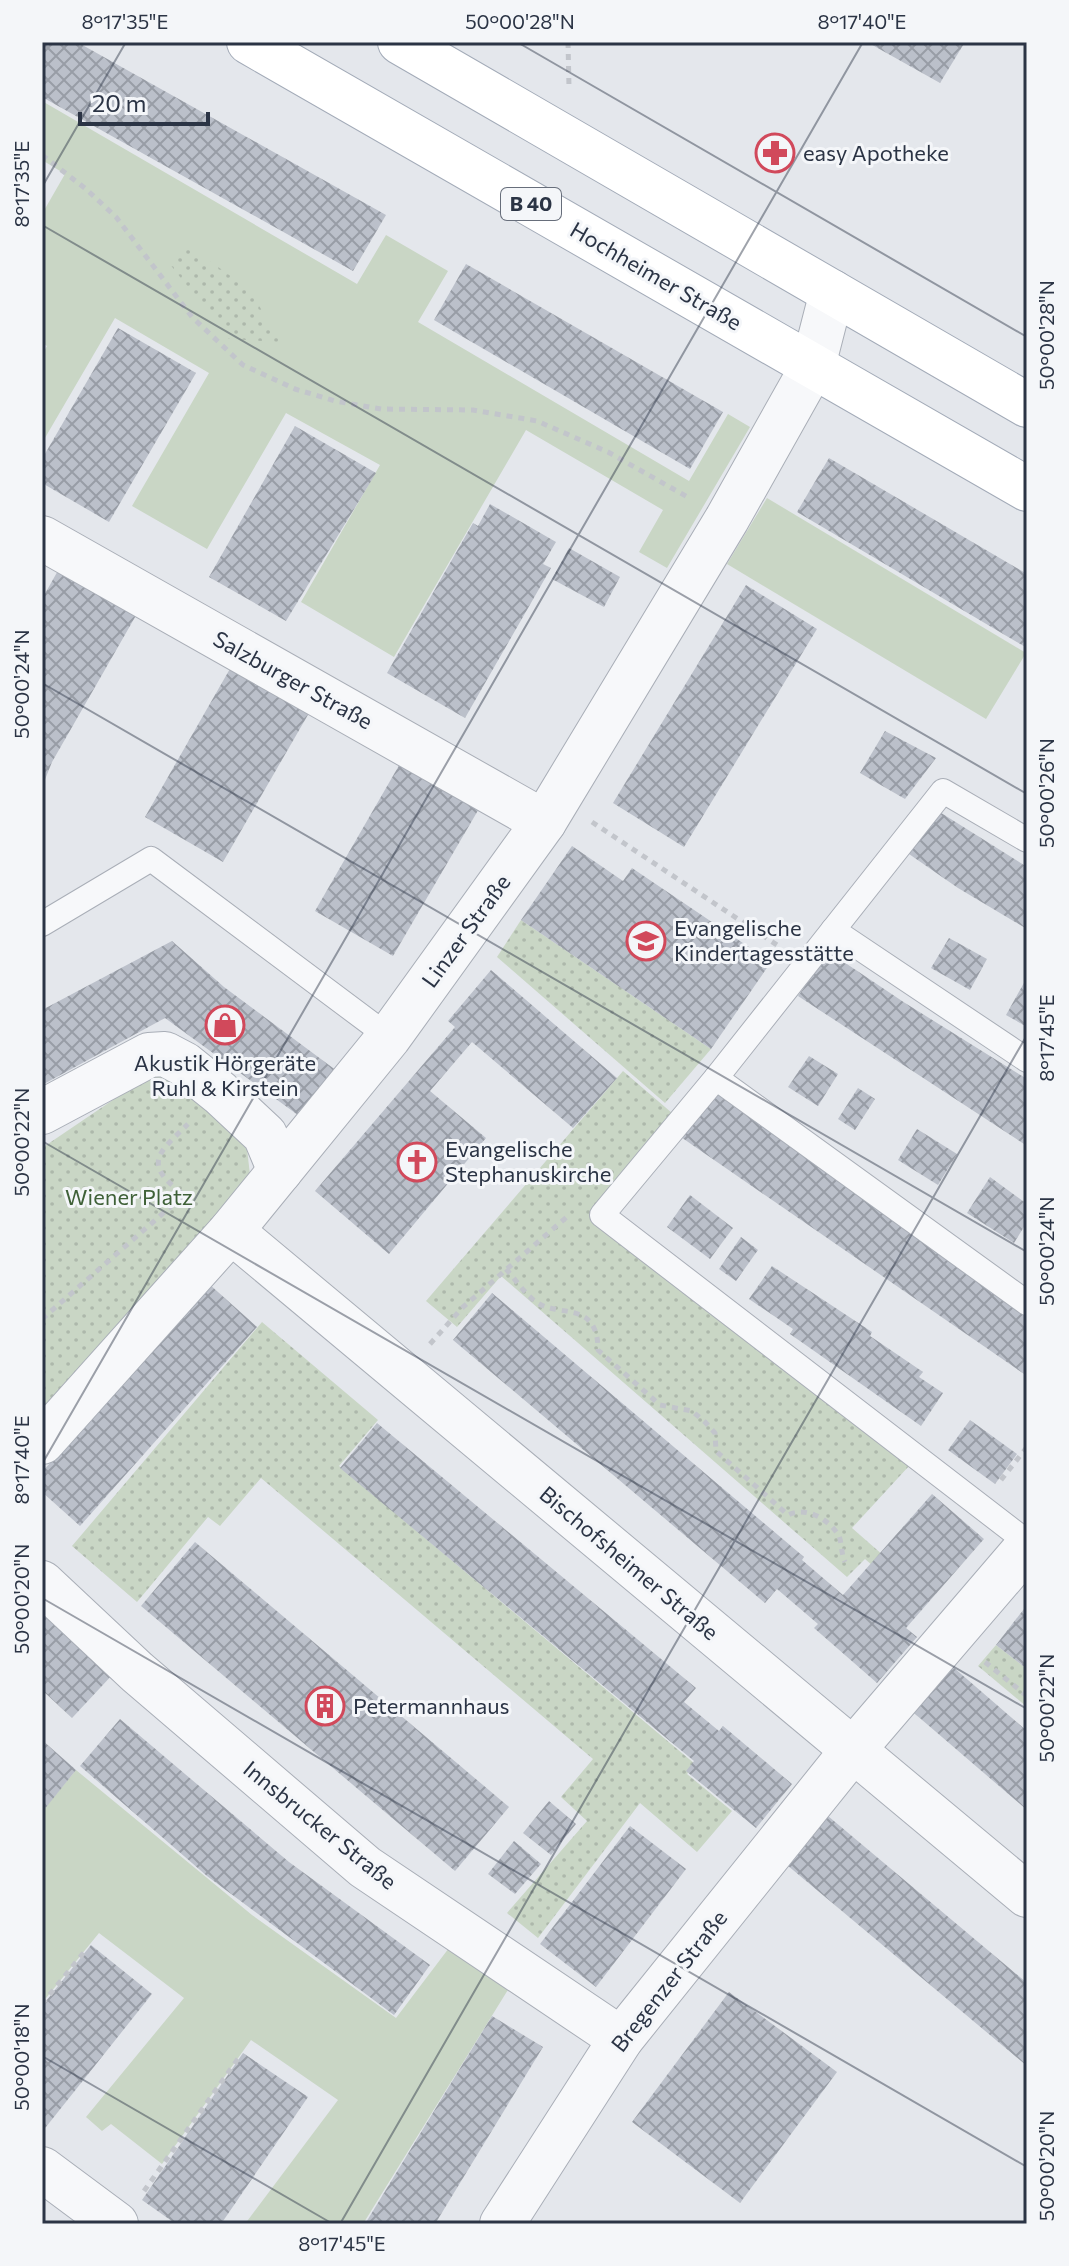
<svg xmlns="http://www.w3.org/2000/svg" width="1069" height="2266" font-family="Commissioner,sans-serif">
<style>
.green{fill:#c9d6c5}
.park{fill:url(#park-dots)}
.building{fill:url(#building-cross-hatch)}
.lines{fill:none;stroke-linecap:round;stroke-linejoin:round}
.service-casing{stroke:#a9aeb7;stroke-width:26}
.minor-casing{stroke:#a9aeb7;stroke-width:46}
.primary-casing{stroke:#a3abb8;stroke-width:46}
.path{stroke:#c2c5cb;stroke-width:5;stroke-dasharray:6 6;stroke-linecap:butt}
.service{stroke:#f7f8fa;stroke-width:24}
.minor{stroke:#f7f8fa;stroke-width:44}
.primary{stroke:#fff;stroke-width:44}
.ticks{fill:none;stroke:#2b3445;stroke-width:2;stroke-opacity:0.45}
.labels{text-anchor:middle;stroke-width:6;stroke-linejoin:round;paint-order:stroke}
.shield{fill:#f4f6f9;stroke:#676e7b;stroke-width:2}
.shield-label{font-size:20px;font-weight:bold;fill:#2b3445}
.poi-label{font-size:22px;fill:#2b3445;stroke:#f4f6f9;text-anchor:start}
.street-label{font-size:22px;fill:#2b3445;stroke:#f4f6f9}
.park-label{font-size:22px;fill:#3f6138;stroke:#f4f6f9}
.neatline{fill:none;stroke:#2b3445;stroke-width:3}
.ticks-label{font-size:20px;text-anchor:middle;fill:#2b3445}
</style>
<defs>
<pattern id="park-dots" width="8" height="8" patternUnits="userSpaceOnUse" patternTransform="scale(2)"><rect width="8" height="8" fill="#c9d6c5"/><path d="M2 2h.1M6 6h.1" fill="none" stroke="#adb8ab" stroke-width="1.8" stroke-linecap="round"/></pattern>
<pattern id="building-cross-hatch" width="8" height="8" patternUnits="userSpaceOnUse" patternTransform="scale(2)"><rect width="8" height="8" fill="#bbc0ca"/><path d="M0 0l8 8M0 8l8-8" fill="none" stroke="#989da6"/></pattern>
</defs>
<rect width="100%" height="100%" fill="#e4e7ec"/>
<!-- green -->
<g class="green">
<polygon points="42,101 357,284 386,235 448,271 418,322 689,481 728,414 750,427 667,568 639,552 663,510 526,430 394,657 301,602 380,465 286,413 207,549 132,506 209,373 115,318 42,443 42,355 47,346 42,343 42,214 65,174 42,160"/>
<polygon points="767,498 1026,653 986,719 727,564"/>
<polygon points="76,1770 252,1915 396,2018 452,1944 511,1985 363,2224 245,2224 338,2100 251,2040 162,2164 111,2124 102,2131 86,2117 184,1998 99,1933 42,2003 42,1808 44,1809"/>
</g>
<!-- park -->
<g class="park">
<polygon points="189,246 250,290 280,342 229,339 169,263"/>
<polygon points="521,920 711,1049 665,1103 497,957"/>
<polygon points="163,1066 246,1140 250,1175 42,1429 42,1148"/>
<polygon points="623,1071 679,1119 594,1217 765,1356 909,1466 852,1528 924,1591 914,1602 865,1559 847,1577 501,1276 457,1327 426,1301"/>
<polygon points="262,1322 378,1420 339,1466 695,1764 687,1774 732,1811 697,1852 640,1803 538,1938 507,1913 587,1821 561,1797 593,1759 261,1478 220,1526 208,1517 137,1602 72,1546"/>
<polygon points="996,1645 1027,1669 1027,1707 978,1666"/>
</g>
<!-- building -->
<g class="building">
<polygon points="42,42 77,42 386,215 353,271 42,97"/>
<polygon points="867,42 965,42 940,83"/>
<polygon points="466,264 723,412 690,469 434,320"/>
<polygon points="118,328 196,373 109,522 42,483 42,459"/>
<polygon points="295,426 376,473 286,621 209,577"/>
<polygon points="829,458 1027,574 1027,648 797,512"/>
<polygon points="490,504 556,542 543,564 551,568 465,718 387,673 473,523 478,526"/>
<polygon points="569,548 620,577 604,607 552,579"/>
<polygon points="60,567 138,612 52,762 42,787 42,599"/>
<polygon points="746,585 817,629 684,847 613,803"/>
<polygon points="231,667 309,713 223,862 145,817"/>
<polygon points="885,731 936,758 905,799 860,773"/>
<polygon points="401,762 480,807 393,956 315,911"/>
<polygon points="938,811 1027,867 1027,929 958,888 909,854"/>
<polygon points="572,846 623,881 632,868 771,962 711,1049 521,920"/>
<polygon points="949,938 987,959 970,990 931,968"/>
<polygon points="172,941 224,987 337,1071 302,1118 165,1018 42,1085 42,1010"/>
<polygon points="829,952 905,1003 1027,1079 1027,1146 798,996"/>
<polygon points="491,970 617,1078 573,1128 472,1042 430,1091 486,1138 389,1254 315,1191 455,1027 448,1021"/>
<polygon points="1025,981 1027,982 1027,1027 1006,1015"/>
<polygon points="809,1056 838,1074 818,1106 788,1087"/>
<polygon points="858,1088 875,1099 855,1130 838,1119"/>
<polygon points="711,1089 1027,1311 1027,1376 678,1135"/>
<polygon points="917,1129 957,1154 938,1185 898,1160"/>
<polygon points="990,1177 1027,1204 1027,1222 1014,1243 967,1213"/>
<polygon points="690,1195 733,1228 710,1259 667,1227"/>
<polygon points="741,1237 758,1250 736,1281 719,1269"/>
<polygon points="772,1266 872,1332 870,1336 923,1372 919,1377 943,1393 921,1426 790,1334 793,1329 749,1299"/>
<polygon points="209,1284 257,1327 80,1526 42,1492 42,1472"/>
<polygon points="492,1293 804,1557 802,1560 843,1595 932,1494 984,1539 906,1628 917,1637 877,1683 814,1628 818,1624 777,1589 765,1603 453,1340"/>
<polygon points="970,1420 1017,1454 995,1484 948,1450"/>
<polygon points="377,1423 696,1688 684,1702 719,1731 723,1726 792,1784 756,1828 686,1771 694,1761 340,1468"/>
<polygon points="195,1542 509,1807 455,1871 141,1606"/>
<polygon points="1027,1605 1027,1669 996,1645"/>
<polygon points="42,1606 114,1673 72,1718 42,1690"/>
<polygon points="953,1667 1027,1731 1027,1810 914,1713"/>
<polygon points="120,1719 289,1862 430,1965 394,2015 207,1876 80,1766"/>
<polygon points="42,1740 76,1770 44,1810 42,1808"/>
<polygon points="549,1801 576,1824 551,1855 523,1833"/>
<polygon points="828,1816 1027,1983 1027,2066 787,1865"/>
<polygon points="630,1826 686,1869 596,1987 540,1944"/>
<polygon points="514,1841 541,1864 515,1894 488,1874"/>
<polygon points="91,1945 152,1994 42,2132 42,2006"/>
<polygon points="729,1992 837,2072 740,2203 632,2122"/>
<polygon points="492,2016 543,2047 435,2224 365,2224"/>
<polygon points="243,2053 308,2097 221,2224 176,2224 142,2200"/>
</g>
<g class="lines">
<defs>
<g id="service">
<polyline points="1027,840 943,791 716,1078 602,1215 1027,1542"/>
<polyline points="42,924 151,859 389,1037"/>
<polyline points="833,930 1027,1060"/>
<polyline points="716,1078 1027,1303"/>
</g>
<g id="minor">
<polyline points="42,538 544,822"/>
<polyline points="42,1112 149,1055 165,1054 184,1064 220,1093 265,1135 280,1171"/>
<polyline points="231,1231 1027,1895"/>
<polyline points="42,1442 231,1231 389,1037 544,822 727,519 813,366 832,292"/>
<polyline points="42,1583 137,1672 365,1867 621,2039"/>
<polyline points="42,2169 116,2224"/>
<polyline points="502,2224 621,2039 853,1750 1027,1547"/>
</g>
<g id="primary">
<polyline points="249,42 1027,489"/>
<polyline points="400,42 1027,405"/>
</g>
</defs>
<!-- service casing -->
<use href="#service" class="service-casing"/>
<!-- minor casing -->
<use href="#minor" class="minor-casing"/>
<!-- primary casing -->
<use href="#primary" class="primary-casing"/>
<!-- path -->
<g class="path">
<polyline points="568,42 569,87"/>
<polyline points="42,155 86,189 116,217 192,317 243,365 295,389 335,401 381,409 473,410 537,421 608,452 691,499"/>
<polyline points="592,822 780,947"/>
<path d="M 506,1269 C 515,1279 525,1294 536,1302 C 559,1318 598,1300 598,1350 L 660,1405 L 692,1411 L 705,1422 L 715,1433 L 716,1451 L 788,1515 C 806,1506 829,1519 839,1536 C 842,1543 841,1554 845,1562"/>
<path d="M 42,1319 L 184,1195 C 143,1164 156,1155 188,1124"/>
<polyline points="430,1344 462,1308 569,1215"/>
<polyline points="1001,1480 1027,1447"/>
<polyline points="985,1662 1027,1696"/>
<polyline points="42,2004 85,1951"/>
<polyline points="144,2191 240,2056"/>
</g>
<!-- service -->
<use href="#service" class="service"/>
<!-- minor -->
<use href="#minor" class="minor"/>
<!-- primary -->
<use href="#primary" class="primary"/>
</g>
<!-- ticks -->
<path class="ticks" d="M 517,42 L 1027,337M 42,187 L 126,42M 42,225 L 1027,794M 42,683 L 1027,1252M 42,1141 L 1027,1709M 42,1464 L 863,42M 42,1598 L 1027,2167M 42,2056 L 333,2224M 340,2224 L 1027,1035"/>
<!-- icons -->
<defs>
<symbol id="pharmacy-ring" viewBox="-11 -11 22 22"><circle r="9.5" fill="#f4f6f9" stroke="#d1495b" stroke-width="1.5"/><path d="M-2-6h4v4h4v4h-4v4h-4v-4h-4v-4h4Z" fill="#d1495b"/></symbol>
<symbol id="school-ring" viewBox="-11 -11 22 22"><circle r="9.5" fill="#f4f6f9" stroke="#d1495b" stroke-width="1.5"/><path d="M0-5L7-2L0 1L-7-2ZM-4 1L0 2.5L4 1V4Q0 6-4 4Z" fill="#d1495b"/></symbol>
<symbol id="shop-ring" viewBox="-11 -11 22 22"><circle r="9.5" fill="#f4f6f9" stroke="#d1495b" stroke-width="1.5"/><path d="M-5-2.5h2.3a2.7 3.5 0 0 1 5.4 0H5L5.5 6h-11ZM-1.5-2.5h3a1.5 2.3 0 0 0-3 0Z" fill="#d1495b"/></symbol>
<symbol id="church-ring" viewBox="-11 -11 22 22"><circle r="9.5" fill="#f4f6f9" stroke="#d1495b" stroke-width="1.5"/><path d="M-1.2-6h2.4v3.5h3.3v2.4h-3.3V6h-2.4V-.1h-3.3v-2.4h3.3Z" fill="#d1495b"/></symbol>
<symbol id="building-ring" viewBox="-11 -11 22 22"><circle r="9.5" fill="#f4f6f9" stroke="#d1495b" stroke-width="1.5"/><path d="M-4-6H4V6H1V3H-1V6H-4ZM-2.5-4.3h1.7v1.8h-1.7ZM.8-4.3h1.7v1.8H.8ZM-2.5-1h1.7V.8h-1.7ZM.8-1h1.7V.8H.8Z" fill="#d1495b"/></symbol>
</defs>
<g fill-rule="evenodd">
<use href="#pharmacy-ring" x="753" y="131" width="44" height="44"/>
<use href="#school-ring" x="624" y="919" width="44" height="44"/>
<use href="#shop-ring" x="203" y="1003" width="44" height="44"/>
<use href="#church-ring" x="395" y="1140" width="44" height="44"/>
<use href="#building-ring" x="303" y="1684" width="44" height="44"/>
</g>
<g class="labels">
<!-- shield labels -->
<rect class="shield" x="501" y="188" width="60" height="32" rx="6"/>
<g class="shield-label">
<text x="531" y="211">B 40</text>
</g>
<!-- poi labels -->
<g class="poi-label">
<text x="803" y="161">easy Apotheke</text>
<text x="674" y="936">Evangelische<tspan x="674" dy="25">Kindertagesstätte</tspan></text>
<text x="225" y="1071" text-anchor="middle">Akustik Hörgeräte<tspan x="225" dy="25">Ruhl &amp; Kirstein</tspan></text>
<text x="445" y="1157">Evangelische<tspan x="445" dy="25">Stephanuskirche</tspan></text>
<text x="353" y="1714">Petermannhaus</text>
</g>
<!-- street labels -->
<g class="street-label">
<text transform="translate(656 276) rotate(30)" y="8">Hochheimer Straße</text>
<text transform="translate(293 680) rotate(29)" y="8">Salzburger Straße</text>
<text transform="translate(466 931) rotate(-54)" y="8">Linzer Straße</text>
<text transform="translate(629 1563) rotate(40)" y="8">Bischofsheimer Straße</text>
<text transform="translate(320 1825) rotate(39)" y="8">Innsbrucker Straße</text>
<text transform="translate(669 1981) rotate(-52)" y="8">Bregenzer Straße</text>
</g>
<!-- park labels -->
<g class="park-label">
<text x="129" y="1205">Wiener Platz</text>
</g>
</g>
<!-- border -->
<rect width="1069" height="2266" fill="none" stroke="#f4f6f9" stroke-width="88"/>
<!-- scale -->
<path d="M80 112v12h128v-12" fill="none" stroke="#2b3445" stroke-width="4"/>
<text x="92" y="112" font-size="24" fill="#2b3445" stroke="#f4f6f9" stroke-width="6" paint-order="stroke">20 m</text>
<rect x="44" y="44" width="981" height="2178" class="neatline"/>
<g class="ticks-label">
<text x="125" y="29">8°17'35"E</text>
<text x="520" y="29">50°00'28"N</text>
<text x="862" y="29">8°17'40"E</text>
<text transform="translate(22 184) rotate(-90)" y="7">8°17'35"E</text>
<text transform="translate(1047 335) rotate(-90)" y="7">50°00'28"N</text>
<text transform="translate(22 684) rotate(-90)" y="7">50°00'24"N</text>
<text transform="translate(1047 793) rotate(-90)" y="7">50°00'26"N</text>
<text transform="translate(1047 1038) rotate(-90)" y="7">8°17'45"E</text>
<text transform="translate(22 1142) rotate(-90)" y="7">50°00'22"N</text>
<text transform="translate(1047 1251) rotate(-90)" y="7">50°00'24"N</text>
<text transform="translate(22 1460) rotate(-90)" y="7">8°17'40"E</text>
<text transform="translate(22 1599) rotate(-90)" y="7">50°00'20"N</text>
<text transform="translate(1047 1708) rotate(-90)" y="7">50°00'22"N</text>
<text transform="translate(22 2057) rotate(-90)" y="7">50°00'18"N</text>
<text transform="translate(1047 2166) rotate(-90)" y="7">50°00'20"N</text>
<text x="342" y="2251">8°17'45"E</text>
</g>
</svg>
